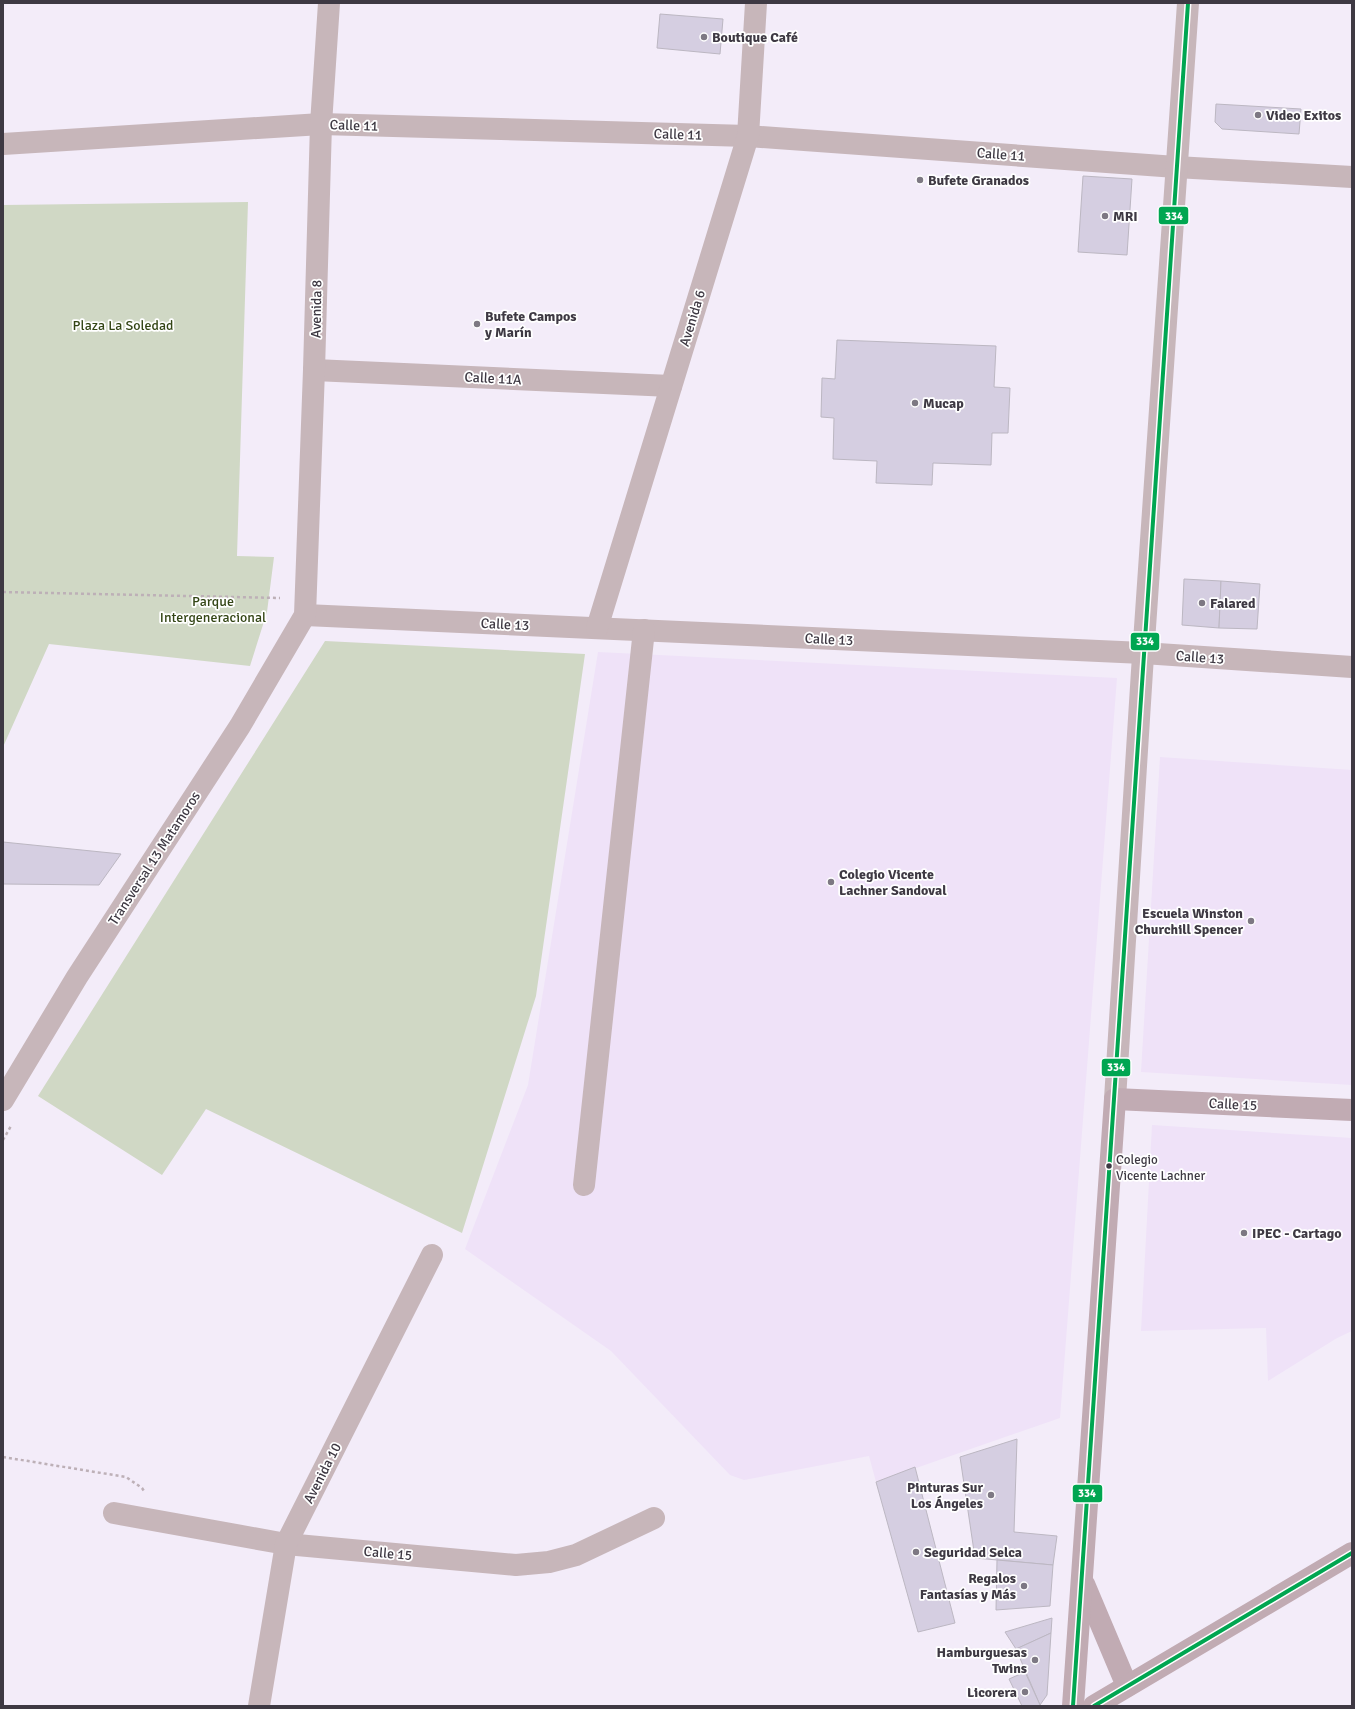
<svg xmlns="http://www.w3.org/2000/svg" width="1355" height="1709" font-family="Signika,sans-serif">
<style>
.built{fill:#efe2f8}
.green{fill:#d0d8c5}
.building{fill:#d5cee1;stroke:#bcb7c2}
.lines{fill:none;stroke-linecap:round;stroke-linejoin:round}
.path{stroke:#bdb0b7;stroke-width:2.5;stroke-dasharray:3 3;stroke-linecap:butt}
.minor{stroke:#c7b6ba;stroke-width:22}
.major{stroke:#c1abb3;stroke-width:22}
.bus-1-casing{stroke:#fff;stroke-width:7}
.bus-1{stroke:#00a651;stroke-width:4}
.poi-dot{fill:#7d7883;stroke:#fff;stroke-width:1.5}
.bus-dot{fill:#3e3943;stroke:#fff;stroke-width:1.5}
.labels{text-anchor:middle;stroke-width:3.5;stroke-linejoin:round;paint-order:stroke}
.bus-label{font-size:13px;fill:#3e3943;stroke:#fff;text-anchor:start}
.poi-label{font-size:14px;font-weight:bold;fill:#3e3943;stroke:#fff;text-anchor:start}
.street-label{font-size:14px;fill:#3e3943;stroke:#fff}
.park-label{font-size:14px;fill:#334515;stroke:#fff}
.line-badge{stroke:#fff;stroke-width:1.5}
.badge-label{font-size:11px;text-anchor:middle;font-weight:bold;fill:#fff}
</style>
<rect width="100%" height="100%" fill="#f3ecf9"/>
<!-- built -->
<g class="built">
<polygon points="598,652 1117,678 1060,1418 876,1482 869,1456 744,1480 730,1475 611,1351 465,1249 528,1085"/>
<polygon points="1160,757 1352,770 1352,1085 1141,1072"/>
<polygon points="1152,1125 1352,1138 1352,1331 1337,1338 1268,1381 1266,1328 1141,1331"/>
</g>
<!-- green -->
<g class="green">
<polygon points="248,202 237,556 274,557 267,612 250,666 49,644 3,747 3,205"/>
<polygon points="325,641 585,654 536,996 462,1233 206,1109 162,1175 38,1096"/>
</g>
<!-- building -->
<g class="building">
<polygon points="660,14 723,19 720,54 657,48"/>
<polygon points="1216,104 1301,109 1299,134 1222,129 1215,122"/>
<polygon points="1083,176 1132,179 1127,255 1078,252"/>
<polygon points="837,340 996,346 994,387 1010,388 1008,433 992,433 991,465 933,463 932,485 876,483 877,461 833,459 834,418 821,417 822,378 835,379"/>
<polygon points="1184,579 1221,581 1219,628 1182,625"/>
<polygon points="1221,581 1260,584 1257,629 1219,628"/>
<polygon points="3,842 121,854 99,885 3,884"/>
<polygon points="1017,1439 1014,1532 1057,1536 1053,1565 975,1558 960,1457"/>
<polygon points="915,1467 955,1623 918,1632 876,1482"/>
<polygon points="997,1560 1053,1565 1050,1606 996,1610"/>
<polygon points="1052,1618 1051,1633 1016,1649 1005,1632"/>
<polygon points="1051,1633 1047,1695 1040,1705 1016,1649"/>
<polygon points="1025,1672 1040,1705 1039,1706 1022,1706 1009,1679"/>
</g>
<g class="lines">
<!-- path -->
<g class="path">
<polyline points="3,592 280,598"/>
<polyline points="3,1140 11,1126"/>
<polyline points="3,1457 126,1477 142,1488 144,1491"/>
</g>
<!-- minor -->
<g class="minor">
<polyline points="3,144 321,124 748,136 1176,167 1352,177"/>
<polyline points="314,370 671,386"/>
<polyline points="305,615 1143,653 1352,667"/>
<polyline points="597,628 748,136 756,3"/>
<polyline points="1115,1099 1142,671 1188,3"/>
<polyline points="3,1100 77,977 240,726 305,615 314,370 321,124 329,3"/>
<polyline points="584,1185 644,630"/>
<polyline points="114,1513 286,1544 516,1565 549,1562 576,1555 654,1518"/>
<polyline points="259,1706 286,1544 432,1255"/>
</g>
<!-- major -->
<g class="major">
<polyline points="1084,1584 1127,1686"/>
<polyline points="1073,1706 1115,1099 1352,1110"/>
<polyline points="1094,1706 1352,1553"/>
</g>
<defs>
<g id="bus-1">
<polyline points="1073,1706 1188,3"/>
<polyline points="1094,1706 1352,1553"/>
</g>
</defs>
<!-- bus-1 casing -->
<use href="#bus-1" class="bus-1-casing"/>
<!-- bus-1 -->
<use href="#bus-1" class="bus-1"/>
</g>
<!-- markers -->
<g class="poi-dot">
<circle cx="704" cy="37" r="4"/>
<circle cx="1258" cy="115" r="4"/>
<circle cx="920" cy="180" r="4"/>
<circle cx="1105" cy="216" r="4"/>
<circle cx="477" cy="324" r="4"/>
<circle cx="915" cy="403" r="4"/>
<circle cx="1202" cy="603" r="4"/>
<circle cx="831" cy="882" r="4"/>
<circle cx="1251" cy="921" r="4"/>
<circle cx="1244" cy="1233" r="4"/>
<circle cx="991" cy="1495" r="4"/>
<circle cx="916" cy="1552" r="4"/>
<circle cx="1024" cy="1586" r="4"/>
<circle cx="1035" cy="1660" r="4"/>
<circle cx="1025" cy="1692" r="4"/>
</g>
<circle class="bus-dot" cx="1109" cy="1166" r="3.5"/>
<g class="labels">
<!-- bus labels -->
<g class="bus-label">
<text x="1116" y="1164">Colegio<tspan x="1116" dy="16">Vicente Lachner</tspan></text>
</g>
<!-- poi labels -->
<g class="poi-label">
<text x="712" y="42">Boutique Café</text>
<text x="1266" y="120">Video Exitos</text>
<text x="928" y="185">Bufete Granados</text>
<text x="1113" y="221">MRI</text>
<text x="485" y="321">Bufete Campos<tspan x="485" dy="16">y Marín</tspan></text>
<text x="923" y="408">Mucap</text>
<text x="1210" y="608">Falared</text>
<text x="839" y="879">Colegio Vicente<tspan x="839" dy="16">Lachner Sandoval</tspan></text>
<text x="1243" y="918" text-anchor="end">Escuela Winston<tspan x="1243" dy="16">Churchill Spencer</tspan></text>
<text x="1252" y="1238">IPEC - Cartago</text>
<text x="983" y="1492" text-anchor="end">Pinturas Sur<tspan x="983" dy="16">Los Ángeles</tspan></text>
<text x="924" y="1557">Seguridad Selca</text>
<text x="1016" y="1583" text-anchor="end">Regalos<tspan x="1016" dy="16">Fantasías y Más</tspan></text>
<text x="1027" y="1657" text-anchor="end">Hamburguesas<tspan x="1027" dy="16">Twins</tspan></text>
<text x="1017" y="1697" text-anchor="end">Licorera</text>
</g>
<!-- street labels -->
<g class="street-label">
<text transform="translate(354 125) rotate(2)" y="5">Calle 11</text>
<text transform="translate(678 134) rotate(2)" y="5">Calle 11</text>
<text transform="translate(1001 154) rotate(4)" y="5">Calle 11</text>
<text transform="translate(316 309) rotate(-89)" y="5">Avenida 8</text>
<text transform="translate(692 318) rotate(-73)" y="5">Avenida 6</text>
<text transform="translate(493 378) rotate(3)" y="5">Calle 11A</text>
<text transform="translate(505 624) rotate(3)" y="5">Calle 13</text>
<text transform="translate(829 639) rotate(3)" y="5">Calle 13</text>
<text transform="translate(1200 657) rotate(4)" y="5">Calle 13</text>
<text transform="translate(154 858) rotate(-57)" y="5">Transversal 13 Matamoros</text>
<text transform="translate(1233 1104) rotate(3)" y="5">Calle 15</text>
<text transform="translate(322 1473) rotate(-63)" y="5">Avenida 10</text>
<text transform="translate(388 1553) rotate(5)" y="5">Calle 15</text>
</g>
<!-- park labels -->
<g class="park-label">
<text x="123" y="330">Plaza La Soledad</text>
<text x="213" y="606">Parque<tspan x="213" dy="16">Intergeneracional</tspan></text>
</g>
</g>
<g class="line-badge">
<rect x="1158" y="206" width="31" height="19" rx="4" fill="#00a651"/>
<rect x="1130" y="632" width="30" height="19" rx="4" fill="#00a651"/>
<rect x="1101" y="1058" width="30" height="19" rx="4" fill="#00a651"/>
<rect x="1072" y="1484" width="31" height="19" rx="4" fill="#00a651"/>
</g>
<g class="badge-label">
<text x="1174" y="220">334</text>
<text x="1145" y="645">334</text>
<text x="1116" y="1071">334</text>
<text x="1087" y="1497">334</text>
</g>
<!-- border -->
<rect width="1355" height="1709" fill="none" stroke="#3e3943" stroke-width="8"/>
</svg>
